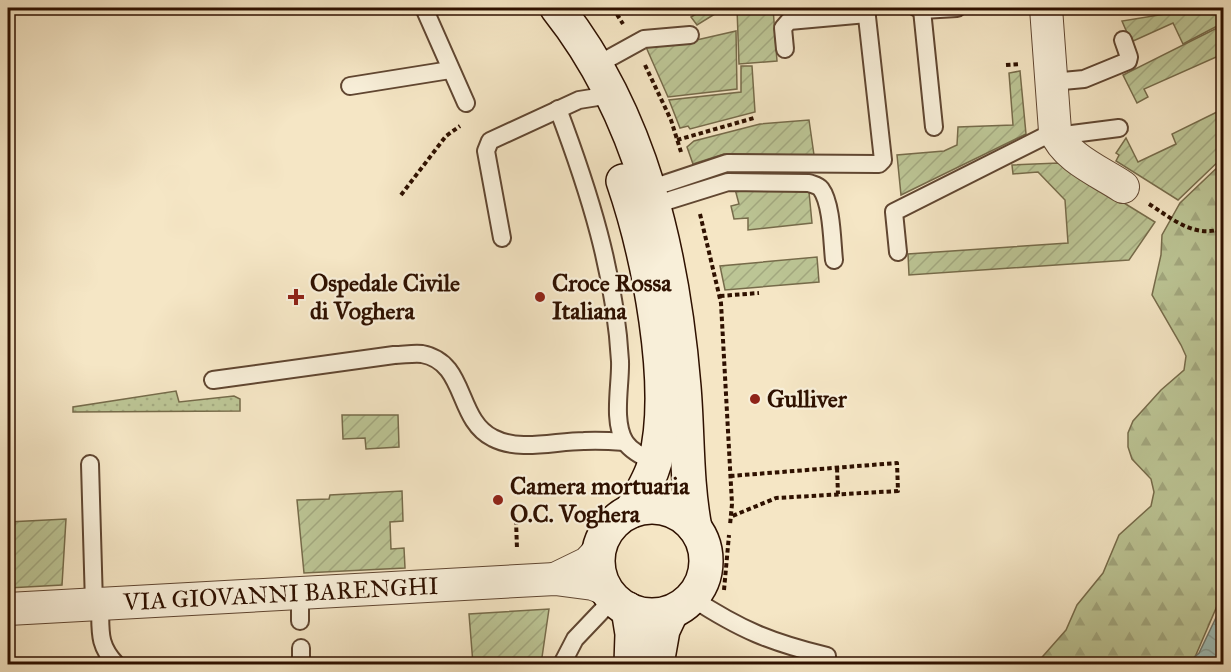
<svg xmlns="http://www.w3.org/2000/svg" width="1231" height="672" font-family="'IM FELL Great Primer',serif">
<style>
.grass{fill:url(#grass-dots);stroke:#766b4a;stroke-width:1.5}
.forest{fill:url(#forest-firs);stroke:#766b4a;stroke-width:1.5}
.garden{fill:url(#garden-furrows);stroke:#766b4a;stroke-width:1.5}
.water{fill:url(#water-waves);stroke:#71796e;stroke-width:1.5}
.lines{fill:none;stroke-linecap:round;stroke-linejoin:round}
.service-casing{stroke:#604631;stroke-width:20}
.minor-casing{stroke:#604631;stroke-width:34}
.secondary-casing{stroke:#2f1100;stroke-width:36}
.path{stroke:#2f1100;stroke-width:4;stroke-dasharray:4.5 3;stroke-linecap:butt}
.service{stroke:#f8efd9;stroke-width:16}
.minor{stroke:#f8efd9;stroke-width:32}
.secondary{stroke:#f8efd9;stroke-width:33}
.poi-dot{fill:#8f2418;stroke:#f8efd9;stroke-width:2}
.labels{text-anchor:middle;stroke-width:4.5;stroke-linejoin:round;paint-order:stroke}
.poi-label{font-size:24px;font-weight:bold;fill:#2f1100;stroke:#f8efd9;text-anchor:start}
.street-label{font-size:24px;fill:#2f1100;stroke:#f8efd9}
</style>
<defs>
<pattern id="grass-dots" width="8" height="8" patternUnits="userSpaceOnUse" patternTransform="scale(1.5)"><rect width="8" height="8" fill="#bcc595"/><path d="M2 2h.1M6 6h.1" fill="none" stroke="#a2a87f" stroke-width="1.8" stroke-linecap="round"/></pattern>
<pattern id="forest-firs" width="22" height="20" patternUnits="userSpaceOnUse" patternTransform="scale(1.5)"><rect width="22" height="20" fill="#bcc595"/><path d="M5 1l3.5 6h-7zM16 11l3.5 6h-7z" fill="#a2a87f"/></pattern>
<pattern id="garden-furrows" width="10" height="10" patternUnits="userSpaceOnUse" patternTransform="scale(1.5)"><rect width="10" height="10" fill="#bcc595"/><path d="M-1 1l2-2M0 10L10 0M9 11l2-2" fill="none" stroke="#a2a87f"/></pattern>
<pattern id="water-waves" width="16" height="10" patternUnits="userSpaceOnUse" patternTransform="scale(1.5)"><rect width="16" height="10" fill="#9dbeb8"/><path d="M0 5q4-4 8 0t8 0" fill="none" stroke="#88a29c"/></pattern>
</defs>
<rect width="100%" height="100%" fill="#f5e6c5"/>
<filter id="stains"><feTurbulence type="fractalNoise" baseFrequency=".00333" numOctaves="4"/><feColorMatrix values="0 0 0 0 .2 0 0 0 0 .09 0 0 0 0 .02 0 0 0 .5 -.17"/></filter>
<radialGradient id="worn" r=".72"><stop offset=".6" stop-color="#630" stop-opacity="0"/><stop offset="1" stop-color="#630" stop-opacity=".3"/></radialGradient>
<!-- grass -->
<polygon class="grass" points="176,391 179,402 234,396 240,399 240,411 73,412 73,407"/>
<!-- forest -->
<polygon class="forest" points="1223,162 1223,592 1192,664 1036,664 1066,630 1077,605 1103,573 1119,535 1151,506 1154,492 1151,479 1132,459 1128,447 1128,433 1133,421 1161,390 1184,370 1186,356 1181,345 1152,295 1161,255 1162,235 1180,203"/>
<!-- garden -->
<g class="garden">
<polygon points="694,8 723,8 723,9 697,25 691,17 698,13"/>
<polygon points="737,8 773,8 777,61 739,64"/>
<polygon points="1202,8 1223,8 1223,23 1183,44 1173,23 1131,42 1122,21"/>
<polygon points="1223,25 1223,54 1144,89 1148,97 1137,103 1123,75"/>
<polygon points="736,31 737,89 668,97 646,47 679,44"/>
<polygon points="741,66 752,66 755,112 690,129 688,126 680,128 669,100 741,92"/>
<polygon points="1020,71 1026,134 901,195 897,155 944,151 957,145 958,127 1013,125 1009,73"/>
<polygon points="1223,109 1223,157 1178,200 1116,161 1119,155 1116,153 1126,138 1138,162 1176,144 1172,134"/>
<polygon points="809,120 814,155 724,154 693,164 687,147 694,141 760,124"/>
<polygon points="1059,163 1155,222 1129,260 909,275 908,254 1068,243 1065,200 1038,172 1013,174 1012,165"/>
<polygon points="735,189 809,192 812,223 748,230 748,218 734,219 731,206 739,204"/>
<polygon points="817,257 819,282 725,290 720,266"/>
<polygon points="342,415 398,415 399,447 366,449 365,438 343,439"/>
<polygon points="402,491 403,521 390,522 391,549 404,548 405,568 304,573 297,500 329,499 330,495"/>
<polygon points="66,519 62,585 8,588 8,522"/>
<polygon points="549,609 541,664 473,664 469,614"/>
</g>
<!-- water -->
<polygon class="water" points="1223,603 1223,664 1186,664 1199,653"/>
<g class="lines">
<defs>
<g id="service">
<polyline points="424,8 466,103"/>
<polyline points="917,8 922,10 934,127"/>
<polyline points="922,10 957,8"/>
<polyline points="785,49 783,28 789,21 867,14"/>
<polyline points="595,66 644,39 690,35"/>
<polyline points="1052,82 1084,79 1128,61 1129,57 1123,40"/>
<polyline points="350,86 450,70"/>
<path d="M 558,109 C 589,191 615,273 620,361 C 621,384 612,421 625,442 C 632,452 645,458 655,462"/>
<polyline points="1058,139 1072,134 1119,128"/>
<polyline points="643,191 727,163 879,164 883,160 866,8"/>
<path d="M 648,207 L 728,182 L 809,183 C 814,185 818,185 821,189 C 832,204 832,242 834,260"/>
<polyline points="502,238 486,151 490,141 579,100 604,96 615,103"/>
<polyline points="898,252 894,212 1055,131"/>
<path d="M 213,380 L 394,355 C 403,355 413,353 422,354 C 467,362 456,420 493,438 C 520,452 555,441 584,441 C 598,440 612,441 625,442"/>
<polyline points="90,464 94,604"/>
<polyline points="300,593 300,621"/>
<path d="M 692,598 C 741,630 770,642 827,656"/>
<path d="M 100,604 C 101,630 97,644 116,664"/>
<polyline points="301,648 301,664"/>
<polyline points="562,664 575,639 613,599"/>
</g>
<g id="minor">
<path d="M 1046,8 L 1055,131 C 1065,158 1101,172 1123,187"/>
<polyline points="555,579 588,563 599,551"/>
<polyline points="8,609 555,579 593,584 606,589"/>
</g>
<g id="secondary">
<path d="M 557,8 C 642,115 673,253 684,387 C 688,434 686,481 695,528"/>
<path d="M 623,181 C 648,254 675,386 655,462 C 650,480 640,495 631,511"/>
<circle cx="652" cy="561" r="54"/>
<polyline points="628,609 632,634 631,664"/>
<polyline points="657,664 663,630 671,613"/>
</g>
</defs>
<!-- service casing -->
<use href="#service" class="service-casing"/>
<!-- minor casing -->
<use href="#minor" class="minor-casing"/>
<!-- secondary casing -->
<use href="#secondary" class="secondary-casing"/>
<!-- path -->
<g class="path">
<polyline points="613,8 623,24"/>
<polyline points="645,65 671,120 681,152"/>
<polyline points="1006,65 1020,64"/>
<polyline points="677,140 754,118"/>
<polyline points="401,195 446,136 460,126"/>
<path d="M 1149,204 C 1173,219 1194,239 1224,228"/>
<polyline points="700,214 721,303 732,504 730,525"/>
<polyline points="1217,230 1224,248"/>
<polyline points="720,296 759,293"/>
<polyline points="837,468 838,494"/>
<polyline points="730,476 897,463 898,491 776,498 730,517"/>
<polyline points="516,520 517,549"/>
<polyline points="724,590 729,535"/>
</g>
<!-- service -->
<use href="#service" class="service"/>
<!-- minor -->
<use href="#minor" class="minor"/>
<!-- secondary -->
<use href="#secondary" class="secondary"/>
</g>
<!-- markers -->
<g class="poi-dot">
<path d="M293 288h6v6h6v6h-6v6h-6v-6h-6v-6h6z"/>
<circle cx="540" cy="297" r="6"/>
<circle cx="755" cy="399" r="6"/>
<circle cx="498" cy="500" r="6"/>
</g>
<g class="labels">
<!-- poi labels -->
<g class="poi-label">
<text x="310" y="291">Ospedale Civile<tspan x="310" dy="28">di Voghera</tspan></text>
<text x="552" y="291">Croce Rossa<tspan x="552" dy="28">Italiana</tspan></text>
<text x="767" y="407">Gulliver</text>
<text x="510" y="494">Camera mortuaria<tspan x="510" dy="28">O.C. Voghera</tspan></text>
</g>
<!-- street labels -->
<g class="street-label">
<text transform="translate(281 594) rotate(-3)" y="8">VIA GIOVANNI BARENGHI</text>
</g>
</g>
<!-- margin -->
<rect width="1231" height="672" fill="none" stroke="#f5e6c5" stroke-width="30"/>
<rect x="9" y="9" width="1213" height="654" fill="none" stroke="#2f1100" stroke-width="3"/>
<rect x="15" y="15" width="1201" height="642" fill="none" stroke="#2f1100" stroke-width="1.5"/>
<rect width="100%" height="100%" filter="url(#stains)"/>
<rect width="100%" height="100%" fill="url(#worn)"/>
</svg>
